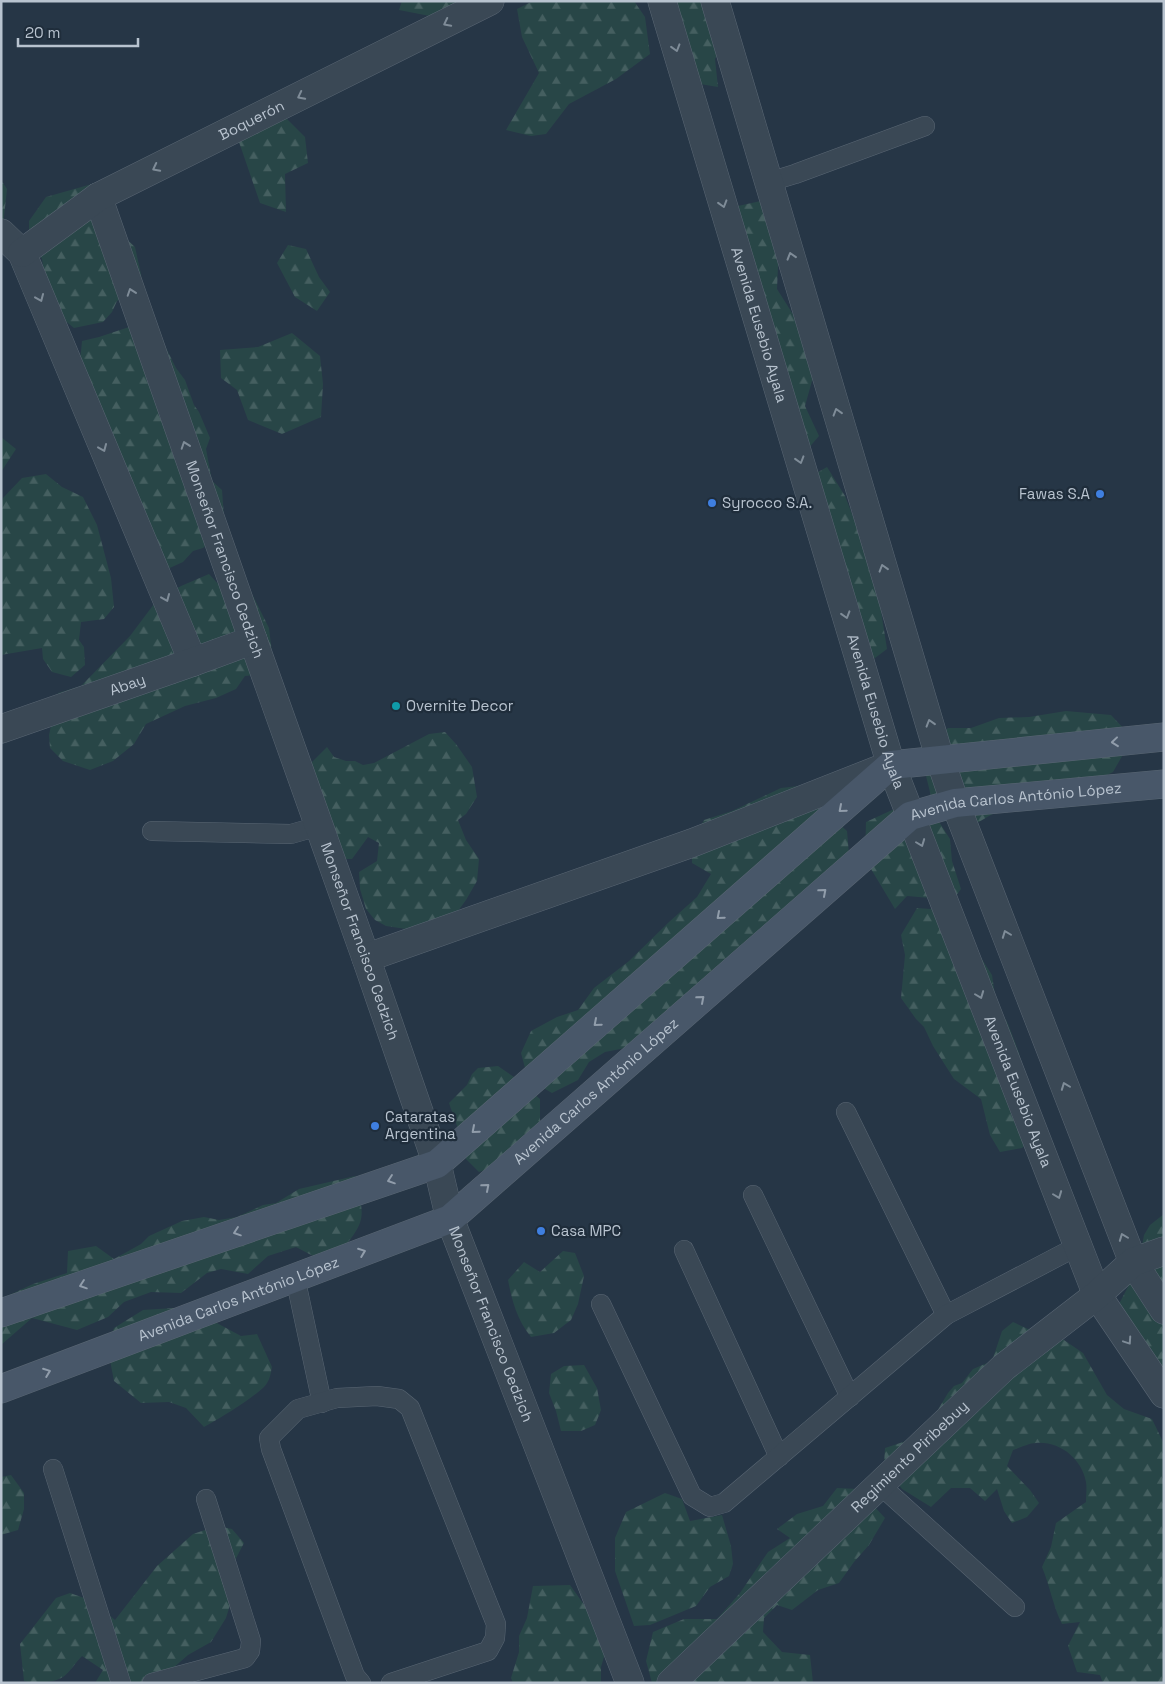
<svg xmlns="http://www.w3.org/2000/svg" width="1165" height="1684" font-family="'Space Grotesk',sans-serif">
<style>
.forest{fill:url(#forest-firs)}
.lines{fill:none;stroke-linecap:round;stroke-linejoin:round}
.lane-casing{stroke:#596673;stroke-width:20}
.street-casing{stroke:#596673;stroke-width:29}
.secondary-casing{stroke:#596673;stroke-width:29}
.lane{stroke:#3a4855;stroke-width:19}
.street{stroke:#3a4855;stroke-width:28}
.secondary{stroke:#485769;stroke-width:28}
.oneway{stroke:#7f8c98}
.oneway2{stroke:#919dab}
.shop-dot{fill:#3f7fe0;stroke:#1f2d3b;stroke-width:2}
.culture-dot{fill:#0f9aa8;stroke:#1f2d3b;stroke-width:2}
.labels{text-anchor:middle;stroke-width:4.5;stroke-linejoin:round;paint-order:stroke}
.street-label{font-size:15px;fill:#b8c3cf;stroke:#1f2d3b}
.poi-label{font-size:15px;fill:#b8c3cf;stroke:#1f2d3b;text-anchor:start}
</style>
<defs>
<pattern id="forest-firs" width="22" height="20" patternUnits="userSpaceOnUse" patternTransform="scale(1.25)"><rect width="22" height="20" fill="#284647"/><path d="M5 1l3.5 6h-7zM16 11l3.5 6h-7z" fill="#455f60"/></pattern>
</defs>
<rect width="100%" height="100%" fill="#263646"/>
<!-- forest -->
<g class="forest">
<polygon points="402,1 469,1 435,17 399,10"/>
<polygon points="533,1 634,1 645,17 650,54 616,79 569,104 546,134 531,136 506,130 539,73 522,37 517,9"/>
<polygon points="675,1 715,1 729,34 715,59 718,87 700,84"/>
<polygon points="285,117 305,137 308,163 285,174 286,212 260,203 239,142"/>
<polygon points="1,180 7,189 1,245"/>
<polygon points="92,184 116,209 122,235 135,247 141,274 142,289 117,301 112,312 103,322 74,328 57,314 48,301 42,259 29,234 29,221 46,197"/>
<polygon points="769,199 780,223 777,289 801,327 817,363 805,406 819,436 807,450 763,319 738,206"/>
<polygon points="288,245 306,249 319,277 330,292 317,311 295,297 277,263"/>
<polygon points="157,323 165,346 176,368 185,380 194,405 199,412 210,438 206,449 212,481 222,490 225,531 203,548 193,551 183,562 163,571 80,362 82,341 99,337 129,327"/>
<polygon points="292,333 320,356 323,384 321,417 282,434 248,420 237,390 221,378 220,350 258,347"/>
<polygon points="1,437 16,449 1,472"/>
<polygon points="827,467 845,496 875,573 887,649 859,670 806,479"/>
<polygon points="46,474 62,487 83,497 97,525 111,578 114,607 104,619 81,622 79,640 84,647 85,665 71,677 52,672 43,659 42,648 1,655 1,504 3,498 22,478"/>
<polygon points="209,574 220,586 253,596 269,628 272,653 255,675 245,676 236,689 216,698 185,706 146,724 134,744 113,761 90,770 63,761 50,748 49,735 58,693 81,686 130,636 157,600 181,586"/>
<polygon points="1066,711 1111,715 1127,732 1125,751 1113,772 1089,784 1020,798 977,823 933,804 925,772 929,745 948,728 971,728 999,718 1029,717"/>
<polygon points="445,732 456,744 472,767 477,797 466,814 458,820 466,840 479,859 477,881 466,900 458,911 422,928 406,929 386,926 375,920 366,909 360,889 359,872 377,861 379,843 368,837 352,859 317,859 310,764 327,747 334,757 346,761 355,761 363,765 374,763 429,734"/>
<polygon points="807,785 825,811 847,831 850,865 646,1044 605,1052 589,1062 578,1080 552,1093 528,1079 521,1053 531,1031 557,1017 578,1010 594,988 629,961 669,922 697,897 711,874 692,863 692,843 704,820 732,811 781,788"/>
<polygon points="927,803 950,839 952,861 961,889 953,900 907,896 895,909 865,859 866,822 892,810"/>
<polygon points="917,908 957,911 964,931 992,975 996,1002 1008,1024 1019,1053 1030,1104 1039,1133 1022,1148 1000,1152 990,1135 981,1099 954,1079 933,1046 924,1027 916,1019 901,998 905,955 901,935"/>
<polygon points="498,1066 514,1077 540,1099 540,1134 504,1164 479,1172 466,1159 457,1126 449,1103 467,1085 472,1074 478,1068"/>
<path d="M 355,1176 C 364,1217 368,1219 340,1252 L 313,1256 L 296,1247 L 268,1256 L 248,1274 L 221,1269 L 207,1273 L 181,1293 L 151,1292 L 124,1302 L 108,1317 L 77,1330 L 32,1318 L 1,1345 L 1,1299 L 33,1284 L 67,1273 L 68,1251 L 96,1246 L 114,1259 L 141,1244 L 149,1236 L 182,1221 L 204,1217 L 219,1220 L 237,1217 L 263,1205 L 276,1203 L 299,1189 Z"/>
<polygon points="1164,1214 1164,1391 1121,1354 1120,1302 1138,1268 1144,1235 1150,1225"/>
<path d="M 563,1251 L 575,1253 L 584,1276 L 578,1304 L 571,1320 L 554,1333 L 531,1337 C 517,1320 512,1301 508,1280 L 524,1262 L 540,1272 Z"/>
<path d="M 174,1308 L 187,1313 L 200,1314 L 241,1336 L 257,1334 L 272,1367 C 271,1372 270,1379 267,1383 C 262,1393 216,1421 204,1427 L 186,1408 L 169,1402 L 141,1403 L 114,1381 L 107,1345 L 114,1328 L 143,1310 Z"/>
<path d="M 1013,1322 L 1028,1329 L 1046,1325 L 1061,1338 L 1083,1353 L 1107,1395 L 1124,1409 L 1152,1419 L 1164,1444 L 1164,1683 L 1103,1683 L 1100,1675 L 1077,1672 L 1068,1646 L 1080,1622 L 1062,1624 C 1053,1606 1050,1586 1042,1567 L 1051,1547 L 1056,1523 L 1086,1502 C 1086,1496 1087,1488 1086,1482 C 1082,1459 1060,1441 1036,1443 C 1029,1443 1020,1448 1013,1450 L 1007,1466 L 1030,1490 L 1039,1503 L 1027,1517 L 1012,1523 L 1004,1511 L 997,1489 L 985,1501 L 970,1488 L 951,1488 L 931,1507 L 902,1489 L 884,1465 L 885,1448 L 912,1439 L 933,1418 L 948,1393 L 954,1386 L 962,1383 L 973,1369 L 992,1361 L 1002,1331 Z"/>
<polygon points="584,1365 597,1388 601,1410 595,1425 581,1431 561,1431 556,1411 549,1393 551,1374 564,1366"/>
<polygon points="11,1475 24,1493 24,1509 18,1530 1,1535 1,1477"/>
<polygon points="837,1488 858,1489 885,1518 869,1545 854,1562 839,1583 818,1590 792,1610 777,1605 764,1618 763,1632 782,1652 810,1655 813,1683 652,1683 646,1661 653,1632 684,1619 717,1619 740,1593 768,1552 790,1538 777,1529 797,1514 823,1506"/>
<polygon points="665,1493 682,1499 690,1521 722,1515 731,1546 733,1564 729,1576 710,1587 696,1606 650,1625 634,1626 615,1571 615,1538 626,1512"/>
<path d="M 217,1526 L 232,1529 L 244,1543 L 231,1568 L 233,1595 L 226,1618 L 211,1642 L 188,1655 L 172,1669 L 174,1683 L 95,1683 L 103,1670 L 82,1656 C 76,1662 70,1672 63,1677 C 54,1683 34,1684 24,1681 L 20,1644 L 56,1598 L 70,1593 L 90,1600 L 115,1620 L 157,1566 L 193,1534 Z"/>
<polygon points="570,1585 585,1606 599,1632 606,1650 601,1667 601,1683 513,1683 511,1678 519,1652 519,1636 527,1618 533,1586"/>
</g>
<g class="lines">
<defs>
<g id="lane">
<polyline points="769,182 795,174 925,126"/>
<polyline points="152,831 291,834 319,826"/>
<polyline points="846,1112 946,1315"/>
<polyline points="753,1195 850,1397"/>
<polyline points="684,1250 779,1457"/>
<polyline points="295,1277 322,1403"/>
<polyline points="601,1304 692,1496 710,1507 724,1503 946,1315 1078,1246"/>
<polyline points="53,1469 121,1683"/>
<polyline points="880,1485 1015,1607"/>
<polyline points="152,1683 245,1658 250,1651 251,1641 206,1499"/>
<polyline points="361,1683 355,1676 271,1449 269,1438 298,1409 337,1398 377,1396 399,1399 410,1408 496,1624 495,1638 488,1651 391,1683"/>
</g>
<g id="street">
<path id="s1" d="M 662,1 L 891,765 L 1097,1295 L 1164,1394"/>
<polyline points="715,1 940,759 955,803 1133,1262 1164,1310"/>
<path id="s2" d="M 98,197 L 253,640 L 366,958 L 437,1164 L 450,1219 L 630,1683"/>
<polyline points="1,233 22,253 193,662"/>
<path id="s3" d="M 22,253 L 98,197 L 490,1"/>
<path id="s4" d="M 1,729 L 193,662 L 253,640"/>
<polyline points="366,958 692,843 888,766"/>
<path id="s5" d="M 671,1683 L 1004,1367 L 1097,1295 L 1133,1262 L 1164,1251"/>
</g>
<g id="secondary">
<polyline points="1,1313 437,1164 891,765 1164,737"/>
<path id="s6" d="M 1,1389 L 450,1219 L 910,816 L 955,803 L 1164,784"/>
</g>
</defs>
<!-- lane casing -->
<use href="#lane" class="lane-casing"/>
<!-- street casing -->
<use href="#street" class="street-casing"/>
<!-- secondary casing -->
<use href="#secondary" class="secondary-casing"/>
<!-- lane -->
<use href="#lane" class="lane"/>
<!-- street -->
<use href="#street" class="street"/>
<!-- secondary -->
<use href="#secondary" class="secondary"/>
</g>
<!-- one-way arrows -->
<defs><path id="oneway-chevron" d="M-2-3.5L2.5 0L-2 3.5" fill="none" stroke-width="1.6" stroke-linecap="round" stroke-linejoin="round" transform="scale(1.25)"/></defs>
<g class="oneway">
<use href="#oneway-chevron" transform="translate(447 23) rotate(153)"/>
<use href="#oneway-chevron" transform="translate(676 48) rotate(73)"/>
<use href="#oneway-chevron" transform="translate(301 96) rotate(153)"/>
<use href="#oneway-chevron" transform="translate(156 168) rotate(153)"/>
<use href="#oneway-chevron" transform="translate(723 204) rotate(73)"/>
<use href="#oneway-chevron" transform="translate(791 256) rotate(-107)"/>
<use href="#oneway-chevron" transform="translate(131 292) rotate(-109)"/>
<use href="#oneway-chevron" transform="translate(40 298) rotate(67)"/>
<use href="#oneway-chevron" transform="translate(837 412) rotate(-107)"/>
<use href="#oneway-chevron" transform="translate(185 445) rotate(-109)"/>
<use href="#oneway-chevron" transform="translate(103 448) rotate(67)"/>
<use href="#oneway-chevron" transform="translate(800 460) rotate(73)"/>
<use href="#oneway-chevron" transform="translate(883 568) rotate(-107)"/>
<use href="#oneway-chevron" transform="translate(166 598) rotate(67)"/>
<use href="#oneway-chevron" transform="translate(846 615) rotate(73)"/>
<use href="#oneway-chevron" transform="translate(930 723) rotate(-107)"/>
<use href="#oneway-chevron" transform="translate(921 843) rotate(69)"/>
<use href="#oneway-chevron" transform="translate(1006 934) rotate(-111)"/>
<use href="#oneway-chevron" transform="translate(980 995) rotate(69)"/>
<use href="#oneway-chevron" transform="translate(1065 1086) rotate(-111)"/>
<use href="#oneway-chevron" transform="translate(1058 1195) rotate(69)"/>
<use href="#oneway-chevron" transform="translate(1123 1237) rotate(-111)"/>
<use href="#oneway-chevron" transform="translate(1128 1341) rotate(56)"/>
</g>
<g class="oneway2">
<use href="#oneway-chevron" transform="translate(1115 742) rotate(174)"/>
<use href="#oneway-chevron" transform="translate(842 809) rotate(139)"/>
<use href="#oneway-chevron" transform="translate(823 892) rotate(-41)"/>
<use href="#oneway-chevron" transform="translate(720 916) rotate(139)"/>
<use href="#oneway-chevron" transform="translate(701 999) rotate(-41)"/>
<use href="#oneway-chevron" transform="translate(597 1023) rotate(139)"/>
<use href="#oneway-chevron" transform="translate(475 1130) rotate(139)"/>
<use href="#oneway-chevron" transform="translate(391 1180) rotate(161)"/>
<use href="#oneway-chevron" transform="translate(486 1187) rotate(-41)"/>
<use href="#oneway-chevron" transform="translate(237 1232) rotate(161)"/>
<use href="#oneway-chevron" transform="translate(362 1252) rotate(-21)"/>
<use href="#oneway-chevron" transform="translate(83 1285) rotate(161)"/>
<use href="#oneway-chevron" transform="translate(47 1372) rotate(-21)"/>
</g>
<!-- markers -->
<g class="shop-dot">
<circle cx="1100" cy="494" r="5"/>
<circle cx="712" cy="503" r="5"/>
<circle cx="375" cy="1126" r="5"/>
<circle cx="541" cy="1231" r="5"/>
</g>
<circle class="culture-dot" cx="396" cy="706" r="5"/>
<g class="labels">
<!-- street labels -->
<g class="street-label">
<text dy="5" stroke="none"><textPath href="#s3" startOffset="266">Boquerón</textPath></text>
<text dy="5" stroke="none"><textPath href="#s1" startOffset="338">Avenida Eusebio Ayala</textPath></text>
<text dy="5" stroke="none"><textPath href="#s2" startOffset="384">Monseñor Francisco Cedzich</textPath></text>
<text dy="5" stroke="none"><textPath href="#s4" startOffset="134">Abay</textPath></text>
<text dy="5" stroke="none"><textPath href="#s1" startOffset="742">Avenida Eusebio Ayala</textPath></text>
<text dy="5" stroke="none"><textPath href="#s6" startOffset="1199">Avenida Carlos António López</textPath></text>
<text dy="5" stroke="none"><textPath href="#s2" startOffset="789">Monseñor Francisco Cedzich</textPath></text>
<text dy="5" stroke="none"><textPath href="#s6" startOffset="674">Avenida Carlos António López</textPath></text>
<text dy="5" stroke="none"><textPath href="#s1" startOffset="1148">Avenida Eusebio Ayala</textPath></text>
<text dy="5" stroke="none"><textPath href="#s6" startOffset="254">Avenida Carlos António López</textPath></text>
<text dy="5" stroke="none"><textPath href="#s2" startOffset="1194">Monseñor Francisco Cedzich</textPath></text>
<text dy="5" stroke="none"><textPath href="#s5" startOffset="329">Regimiento Piribebuy</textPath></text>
</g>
<!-- poi labels -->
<g class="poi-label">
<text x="1090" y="499" text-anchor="end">Fawas S.A</text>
<text x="722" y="508">Syrocco S.A.</text>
<text x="406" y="711">Overnite Decor</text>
<text x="385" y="1122">Cataratas<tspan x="385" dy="17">Argentina</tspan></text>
<text x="551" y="1236">Casa MPC</text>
</g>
</g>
<!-- border -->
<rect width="1165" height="1684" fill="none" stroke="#b8c3cf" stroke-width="5"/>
<!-- scale -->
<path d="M18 38v8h120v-8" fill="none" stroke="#b8c3cf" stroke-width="2.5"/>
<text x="25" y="38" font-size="15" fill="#b8c3cf" stroke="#1f2d3b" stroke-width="4" paint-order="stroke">20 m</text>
</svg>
